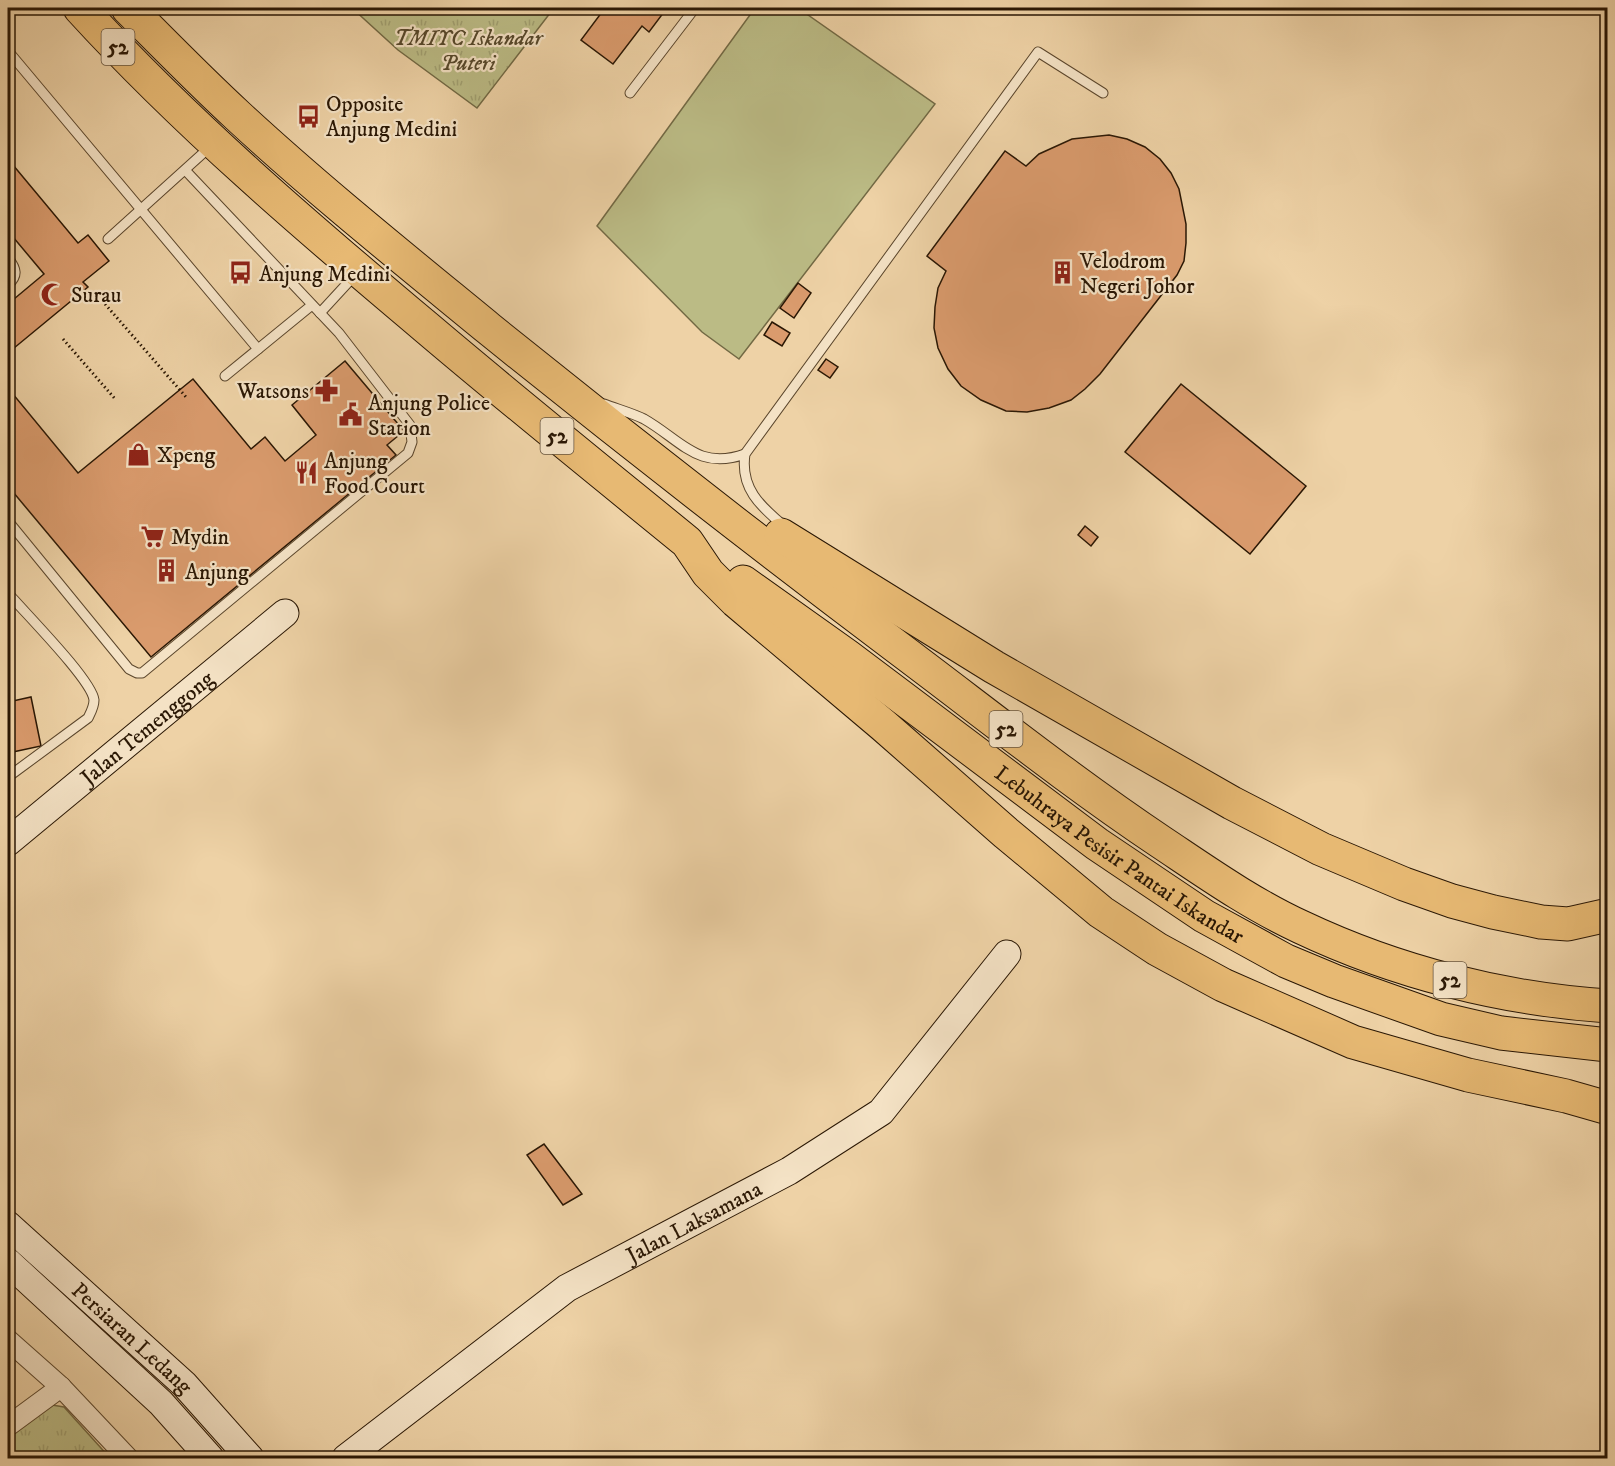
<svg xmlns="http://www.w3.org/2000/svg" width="1615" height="1466" font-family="'IM FELL DW Pica',serif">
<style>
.park{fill:url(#park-tufts);stroke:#726944;stroke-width:1.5}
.garden{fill:#bbbb85;stroke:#726944;stroke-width:1.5}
.building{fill:#da9b6d;stroke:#2a1704;stroke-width:1.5}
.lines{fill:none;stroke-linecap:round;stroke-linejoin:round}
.lane-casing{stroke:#5b462c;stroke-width:11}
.street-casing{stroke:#5b462c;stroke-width:22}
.secondary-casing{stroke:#2a1704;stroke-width:29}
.highway-casing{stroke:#2a1704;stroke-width:35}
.path{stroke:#2a1704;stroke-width:3;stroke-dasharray:1.5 3;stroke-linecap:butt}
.lane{stroke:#f4e2c5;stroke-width:9}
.street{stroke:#f4e2c5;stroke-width:20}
.secondary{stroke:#f4e2c5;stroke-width:27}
.highway{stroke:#e7b973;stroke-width:33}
.labels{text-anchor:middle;stroke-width:4.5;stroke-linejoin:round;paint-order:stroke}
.shield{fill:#f4e2c5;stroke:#67543e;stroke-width:1.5}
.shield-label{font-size:21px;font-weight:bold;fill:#2a1704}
.park-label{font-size:22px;font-style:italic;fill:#56482b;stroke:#f4e2c5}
.poi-label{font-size:22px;fill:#2a1704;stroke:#f4e2c5;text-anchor:start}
.street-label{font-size:22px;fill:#2a1704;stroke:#f4e2c5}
</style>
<defs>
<pattern id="park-tufts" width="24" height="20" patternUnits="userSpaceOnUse" patternTransform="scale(1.5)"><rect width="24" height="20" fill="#bbbb85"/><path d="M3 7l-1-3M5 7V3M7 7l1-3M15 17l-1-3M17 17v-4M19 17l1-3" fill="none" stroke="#a1a071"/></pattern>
</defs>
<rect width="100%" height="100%" fill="#eed2a6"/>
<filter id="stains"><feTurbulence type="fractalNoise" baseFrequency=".00333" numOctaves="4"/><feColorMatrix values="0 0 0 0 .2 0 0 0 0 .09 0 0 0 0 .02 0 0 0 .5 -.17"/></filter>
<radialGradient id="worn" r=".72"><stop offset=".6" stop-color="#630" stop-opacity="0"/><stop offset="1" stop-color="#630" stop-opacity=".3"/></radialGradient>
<!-- park -->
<g class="park">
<polygon points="352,8 554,8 477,108 398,50"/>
<polygon points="52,1405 64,1407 110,1458 8,1458 8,1437"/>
</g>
<!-- garden -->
<polygon class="garden" points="755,8 798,8 935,104 739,359 702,332 597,226"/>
<!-- building -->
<g class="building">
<polygon points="605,8 667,8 649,32 642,26 613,64 581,40"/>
<polygon points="1109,135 1127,139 1145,147 1160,159 1171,173 1179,189 1186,224 1186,243 1184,261 1177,275 1100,374 1085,389 1071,400 1049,408 1027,412 1006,411 981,400 961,386 948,369 938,348 934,328 935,307 938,288 946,271 927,256 1005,151 1026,166 1039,154 1072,139"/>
<polygon points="8,159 78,243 88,235 109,261 83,282 88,287 8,353 8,304 44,274 8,231"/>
<polygon points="798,283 811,293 794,318 780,308"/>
<polygon points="772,322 790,333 782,346 764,335"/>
<polygon points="826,359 838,367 830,378 818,370"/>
<polygon points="345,361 404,431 387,445 396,455 151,657 8,486 8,388 78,473 193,379 251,449 265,437 285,461 316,435 292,405"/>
<polygon points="1181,384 1306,486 1250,554 1125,452"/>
<polygon points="1085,526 1098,537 1091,546 1078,535"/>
<polygon points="31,697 41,746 8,753 8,702"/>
<polygon points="544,1144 582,1194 563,1205 527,1155"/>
</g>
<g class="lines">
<defs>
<g id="lane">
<polyline points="8,51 258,349"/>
<polyline points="630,93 695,8"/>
<polyline points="108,239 211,146"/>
<path d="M 8,258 C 17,269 18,276 8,285"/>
<polyline points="320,313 355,275"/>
<polyline points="225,376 312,305"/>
<path d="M 604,404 C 617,409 632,413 644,419 C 681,440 698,471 745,454"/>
<polyline points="8,521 129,669 137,673 142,673 408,453 412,442 410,425 339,333 186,171"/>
<path d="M 784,526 C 760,506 740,488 745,454 L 1038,52 L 1103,93"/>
<path d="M 8,593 C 24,612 92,680 94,700 C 94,707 91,712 88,718 L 8,777"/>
</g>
<g id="street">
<polyline points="8,1340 61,1387 128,1458"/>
<polyline points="8,1426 61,1387"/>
</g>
<g id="secondary">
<path id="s1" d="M 8,842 L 285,613"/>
<path id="s2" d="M 8,1225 L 184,1384 L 250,1458"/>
<polyline points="8,1262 161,1403 210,1458"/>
<path id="s3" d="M 346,1458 L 567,1288 L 789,1171 L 881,1112 L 1007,954"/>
</g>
<g id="highway">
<path d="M 80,8 C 185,123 308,228 427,328 C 513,401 600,471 687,542 L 708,573 L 736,601 L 883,725 L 1006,833 L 1101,912 L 1157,949 L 1223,985 L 1353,1042 L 1468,1075 L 1566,1096 L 1608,1108"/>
<path d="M 128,8 C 164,44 200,81 238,116 C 318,190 404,259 488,328 C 623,437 759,543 897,647 C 985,713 1070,781 1161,842 C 1206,872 1251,904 1301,927 C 1396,972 1502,999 1608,1006"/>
<polyline points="781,535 994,667 1232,803 1321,849 1404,884 1452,901 1493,912 1541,922 1568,924 1608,915"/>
<path id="s4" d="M 743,582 L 847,656 L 1097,844 L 1204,916 L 1286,961 L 1334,981 L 1441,1019 L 1501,1033 L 1608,1045"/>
</g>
</defs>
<!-- lane casing -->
<use href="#lane" class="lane-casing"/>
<!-- street casing -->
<use href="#street" class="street-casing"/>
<!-- secondary casing -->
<use href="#secondary" class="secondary-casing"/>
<!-- highway casing -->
<use href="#highway" class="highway-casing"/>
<!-- path -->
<g class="path">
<polyline points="105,304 186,397"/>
<polyline points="63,339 116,400"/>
</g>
<!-- lane -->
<use href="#lane" class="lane"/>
<!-- street -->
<use href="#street" class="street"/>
<!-- secondary -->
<use href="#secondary" class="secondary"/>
<!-- highway -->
<use href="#highway" class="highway"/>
</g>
<!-- icons -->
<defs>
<symbol id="bus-bare" viewBox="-9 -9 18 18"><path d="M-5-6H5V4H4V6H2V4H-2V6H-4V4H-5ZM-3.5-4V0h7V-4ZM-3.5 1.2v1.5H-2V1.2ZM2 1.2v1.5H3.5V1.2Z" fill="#8f2418" stroke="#f4e2c5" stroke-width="2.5" paint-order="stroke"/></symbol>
<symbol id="building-bare" viewBox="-9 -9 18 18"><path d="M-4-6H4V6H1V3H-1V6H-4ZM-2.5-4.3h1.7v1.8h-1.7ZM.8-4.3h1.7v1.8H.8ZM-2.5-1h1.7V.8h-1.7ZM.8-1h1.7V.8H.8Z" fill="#8f2418" stroke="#f4e2c5" stroke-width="2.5" paint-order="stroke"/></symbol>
<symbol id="mosque-bare" viewBox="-9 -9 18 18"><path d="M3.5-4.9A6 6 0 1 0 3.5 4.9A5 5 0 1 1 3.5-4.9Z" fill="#8f2418" stroke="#f4e2c5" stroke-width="2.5" paint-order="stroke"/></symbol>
<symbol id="pharmacy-bare" viewBox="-9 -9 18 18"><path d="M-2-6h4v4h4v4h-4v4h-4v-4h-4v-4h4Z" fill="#8f2418" stroke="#f4e2c5" stroke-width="2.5" paint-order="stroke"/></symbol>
<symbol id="civic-bare" viewBox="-9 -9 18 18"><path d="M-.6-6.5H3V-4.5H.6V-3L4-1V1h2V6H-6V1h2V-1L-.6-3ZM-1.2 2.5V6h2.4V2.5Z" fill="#8f2418" stroke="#f4e2c5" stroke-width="2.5" paint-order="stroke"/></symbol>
<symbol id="shop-bare" viewBox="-9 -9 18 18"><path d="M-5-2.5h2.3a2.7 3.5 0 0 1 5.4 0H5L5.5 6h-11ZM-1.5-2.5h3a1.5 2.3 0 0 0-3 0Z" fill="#8f2418" stroke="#f4e2c5" stroke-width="2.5" paint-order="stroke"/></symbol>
<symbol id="restaurant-bare" viewBox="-9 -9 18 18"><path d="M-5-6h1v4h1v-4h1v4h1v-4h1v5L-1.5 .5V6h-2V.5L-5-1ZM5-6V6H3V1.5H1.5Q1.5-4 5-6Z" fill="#8f2418" stroke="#f4e2c5" stroke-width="2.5" paint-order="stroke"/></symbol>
<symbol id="supermarket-bare" viewBox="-9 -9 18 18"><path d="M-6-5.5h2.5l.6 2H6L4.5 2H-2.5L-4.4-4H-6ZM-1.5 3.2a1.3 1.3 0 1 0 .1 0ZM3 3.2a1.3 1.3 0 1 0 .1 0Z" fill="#8f2418" stroke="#f4e2c5" stroke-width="2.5" paint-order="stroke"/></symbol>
</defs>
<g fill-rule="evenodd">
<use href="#bus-bare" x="292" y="100" width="33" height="33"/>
<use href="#bus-bare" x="224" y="256" width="33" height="33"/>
<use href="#building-bare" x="1046" y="256" width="33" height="33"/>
<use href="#mosque-bare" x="36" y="278" width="33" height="33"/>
<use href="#pharmacy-bare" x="310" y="374" width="33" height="33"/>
<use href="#civic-bare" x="334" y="398" width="33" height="33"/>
<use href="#shop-bare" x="122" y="438" width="33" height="33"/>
<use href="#restaurant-bare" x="290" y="456" width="33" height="33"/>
<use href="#supermarket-bare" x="136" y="520" width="33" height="33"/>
<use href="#building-bare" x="150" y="554" width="33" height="33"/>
</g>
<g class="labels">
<!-- shield labels -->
<g class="shield">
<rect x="101.5" y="29" width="33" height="36" rx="4.5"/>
<rect x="540.5" y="418" width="33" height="36" rx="4.5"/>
<rect x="989.5" y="711" width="33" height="36" rx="4.5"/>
<rect x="1433.5" y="962" width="33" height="36" rx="4.5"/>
</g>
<g class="shield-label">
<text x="118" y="54">52</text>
<text x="557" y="443">52</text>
<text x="1006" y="736">52</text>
<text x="1450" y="987">52</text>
</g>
<!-- park labels -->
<g class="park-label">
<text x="468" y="45">TMIYC Iskandar<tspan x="468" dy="25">Puteri</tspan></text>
</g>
<!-- poi labels -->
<g class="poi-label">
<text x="326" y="111">Opposite<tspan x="326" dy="25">Anjung Medini</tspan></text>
<text x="1080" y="268">Velodrom<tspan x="1080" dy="25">Negeri Johor</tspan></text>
<text x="259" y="281">Anjung Medini</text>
<text x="71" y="302">Surau</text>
<text x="309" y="398" text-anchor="end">Watsons</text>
<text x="368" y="410">Anjung Police<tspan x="368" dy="25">Station</tspan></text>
<text x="157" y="462">Xpeng</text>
<text x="324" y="468">Anjung<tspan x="324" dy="25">Food Court</tspan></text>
<text x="171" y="544">Mydin</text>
<text x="185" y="579">Anjung</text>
</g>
<!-- street labels -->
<g class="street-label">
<text dy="8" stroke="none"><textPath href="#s1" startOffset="180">Jalan Temenggong</textPath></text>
<text dy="8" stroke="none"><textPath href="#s4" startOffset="465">Lebuhraya Pesisir Pantai Iskandar</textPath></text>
<text dy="8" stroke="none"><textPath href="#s3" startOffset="422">Jalan Laksamana</textPath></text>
<text dy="8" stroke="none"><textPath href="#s2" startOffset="168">Persiaran Ledang</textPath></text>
</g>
</g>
<!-- margin -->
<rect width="1615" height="1466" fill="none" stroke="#eed2a6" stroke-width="30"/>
<rect x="9" y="9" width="1597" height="1448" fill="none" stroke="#2a1704" stroke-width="3"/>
<rect x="15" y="15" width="1585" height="1436" fill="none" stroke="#2a1704" stroke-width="1.5"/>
<rect width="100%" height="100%" filter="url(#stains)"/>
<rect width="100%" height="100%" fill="url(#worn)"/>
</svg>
